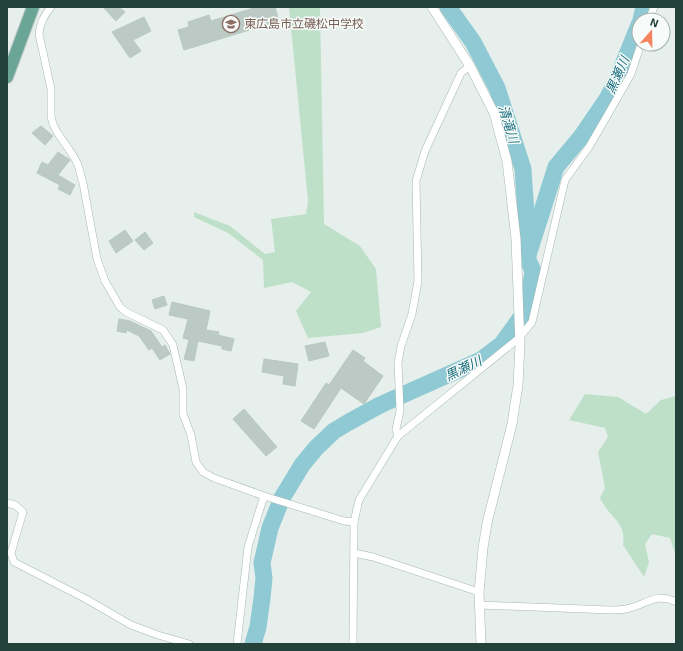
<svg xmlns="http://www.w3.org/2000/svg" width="683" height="651" font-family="'Exo 2','Noto Sans JP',sans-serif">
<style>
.green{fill:#bfe0c8}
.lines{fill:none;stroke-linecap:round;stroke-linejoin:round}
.river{stroke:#8ec9d4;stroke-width:17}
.building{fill:#bbcac4;stroke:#b8c9c2}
.minor-casing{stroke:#a8b8b2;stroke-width:8}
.tertiary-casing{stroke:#a8b8b2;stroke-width:10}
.primary-casing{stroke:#c2cac8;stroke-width:14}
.minor{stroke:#fff;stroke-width:7}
.tertiary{stroke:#fff;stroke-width:9}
.primary{stroke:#6aa596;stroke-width:12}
.labels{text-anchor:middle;stroke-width:3;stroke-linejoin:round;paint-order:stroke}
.education-label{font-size:12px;fill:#785e54;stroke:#f7fbf9;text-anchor:start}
.water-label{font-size:13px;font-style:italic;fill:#1c6f80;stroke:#f7fbf9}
</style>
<rect width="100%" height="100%" fill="#e6efeb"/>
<!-- green -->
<g class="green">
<polygon points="289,7 320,7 324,224 360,246 376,269 381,327 363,333 308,338 296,311 311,292 292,282 264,288 263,260 228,233 194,217 194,212 230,226 265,254 275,252 271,219 306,214 308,201"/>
<path d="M 585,394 L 618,397 L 646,414 L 661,400 L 676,396 L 676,556 L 670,538 L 652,534 L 645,544 L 649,562 L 644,577 L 623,545 C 625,530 620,524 611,514 C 606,509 603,503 600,498 L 605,488 L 598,452 L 608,437 L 605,428 L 569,420 Z"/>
</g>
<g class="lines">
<!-- river -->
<g class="river">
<polyline points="448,7 473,42 497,88 523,169 528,245"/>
<polyline points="641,20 644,7"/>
<polyline points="253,644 258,627 262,598 264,578 262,563 270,528 282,498 302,465 316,448 334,431 349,422 380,405 481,360 502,344 522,316 529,297 533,271 528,260 528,255 556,167 581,137 607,99 616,82 639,25"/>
</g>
</g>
<!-- building -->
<g class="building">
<polygon points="103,7 119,7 125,12 116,21"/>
<polygon points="257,7 275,7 279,21 184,50 178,30 189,27 188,22 209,15 211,21"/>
<polygon points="144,17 151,31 133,40 141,51 130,58 112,32"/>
<polygon points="41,126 53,136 45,145 32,133"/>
<polygon points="58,152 70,160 58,175 75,185 70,195 58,189 60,185 37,173 42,162 48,165"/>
<polygon points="125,230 133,241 116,253 109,241"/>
<polygon points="145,232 153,243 144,250 135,240"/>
<polygon points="164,296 167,305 155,309 152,300"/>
<polygon points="172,302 210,311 206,330 219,332 218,335 234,339 231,351 222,349 222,346 198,341 194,361 184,359 189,340 183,338 188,319 169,315"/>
<polygon points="119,319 130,321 151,331 162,347 165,345 170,354 160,360 152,348 149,350 139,336 127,330 126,333 117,331"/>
<polygon points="325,342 329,356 309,361 305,346"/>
<polygon points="353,350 365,358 363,361 383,376 364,404 341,388 314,429 301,421 326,383 329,385"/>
<polygon points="264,359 298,364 295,386 283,384 284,376 262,372"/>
<polygon points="244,409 277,447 266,456 233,419"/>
</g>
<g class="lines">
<defs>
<g id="minor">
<path d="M 51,7 C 44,15 40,23 39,34 L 51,89 L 51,117 L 53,124 L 57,132 L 74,157 L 78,165 L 83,183 L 97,259 L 105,281 L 120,307 L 126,312 L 163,330 L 173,345 L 183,389 L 183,414 L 191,435 L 196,462 L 203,472 L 214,478 L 264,496 L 344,521 L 354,522"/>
<polyline points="649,20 654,7"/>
<polyline points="398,436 396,429 400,411 398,363 401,346 412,314 418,281 416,181 425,151 461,73 470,66"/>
<polyline points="7,503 15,505 23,512 11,553 14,562 86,599 131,625 158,635 189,644"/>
<polyline points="354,553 373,557 479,592"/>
<path d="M 479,605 L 610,610 C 616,610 624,610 630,608 C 646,604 658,592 676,602"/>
<polyline points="237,644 248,547 264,496"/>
<polyline points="353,644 354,522 359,500 398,436 519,338 532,322 565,180 589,147 611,109 631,74 641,44"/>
</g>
<polyline id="tertiary" points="432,7 470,66 494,113 507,161 516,239 520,345 518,385 512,424 487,523 483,548 479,592 481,644"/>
<polyline id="primary" points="7,77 33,7"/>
</defs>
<!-- minor casing -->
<use href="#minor" class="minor-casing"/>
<!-- tertiary casing -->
<use href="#tertiary" class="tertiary-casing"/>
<!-- primary casing -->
<use href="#primary" class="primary-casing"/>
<!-- minor -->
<use href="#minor" class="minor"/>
<!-- tertiary -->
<use href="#tertiary" class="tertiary"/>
<!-- primary -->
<use href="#primary" class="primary"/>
</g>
<!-- icons -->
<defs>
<symbol id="school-ring" viewBox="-11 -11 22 22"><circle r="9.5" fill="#f7fbf9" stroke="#8d6e63" stroke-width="1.5"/><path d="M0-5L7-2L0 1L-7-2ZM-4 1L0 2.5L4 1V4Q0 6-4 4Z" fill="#8d6e63"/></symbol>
</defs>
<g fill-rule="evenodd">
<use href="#school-ring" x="221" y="14" width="20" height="20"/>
</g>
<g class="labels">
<!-- education labels -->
<g class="education-label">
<text x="244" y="28">東広島市立磯松中学校</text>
</g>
<!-- water labels -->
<g class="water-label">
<text transform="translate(617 75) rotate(-66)" y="5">黒瀬川</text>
<text transform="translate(509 124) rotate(73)" y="5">清滝川</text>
<text transform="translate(463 368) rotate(-26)" y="5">黒瀬川</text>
</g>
</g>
<!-- border -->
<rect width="683" height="651" fill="none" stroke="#24423a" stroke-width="16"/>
<!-- north arrow -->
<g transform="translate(651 32) rotate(20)"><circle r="19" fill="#f7fbf9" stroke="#a3b1ad"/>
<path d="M0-3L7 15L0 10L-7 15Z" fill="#f4845f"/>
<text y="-6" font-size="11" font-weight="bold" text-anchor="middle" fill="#24423a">N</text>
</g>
</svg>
